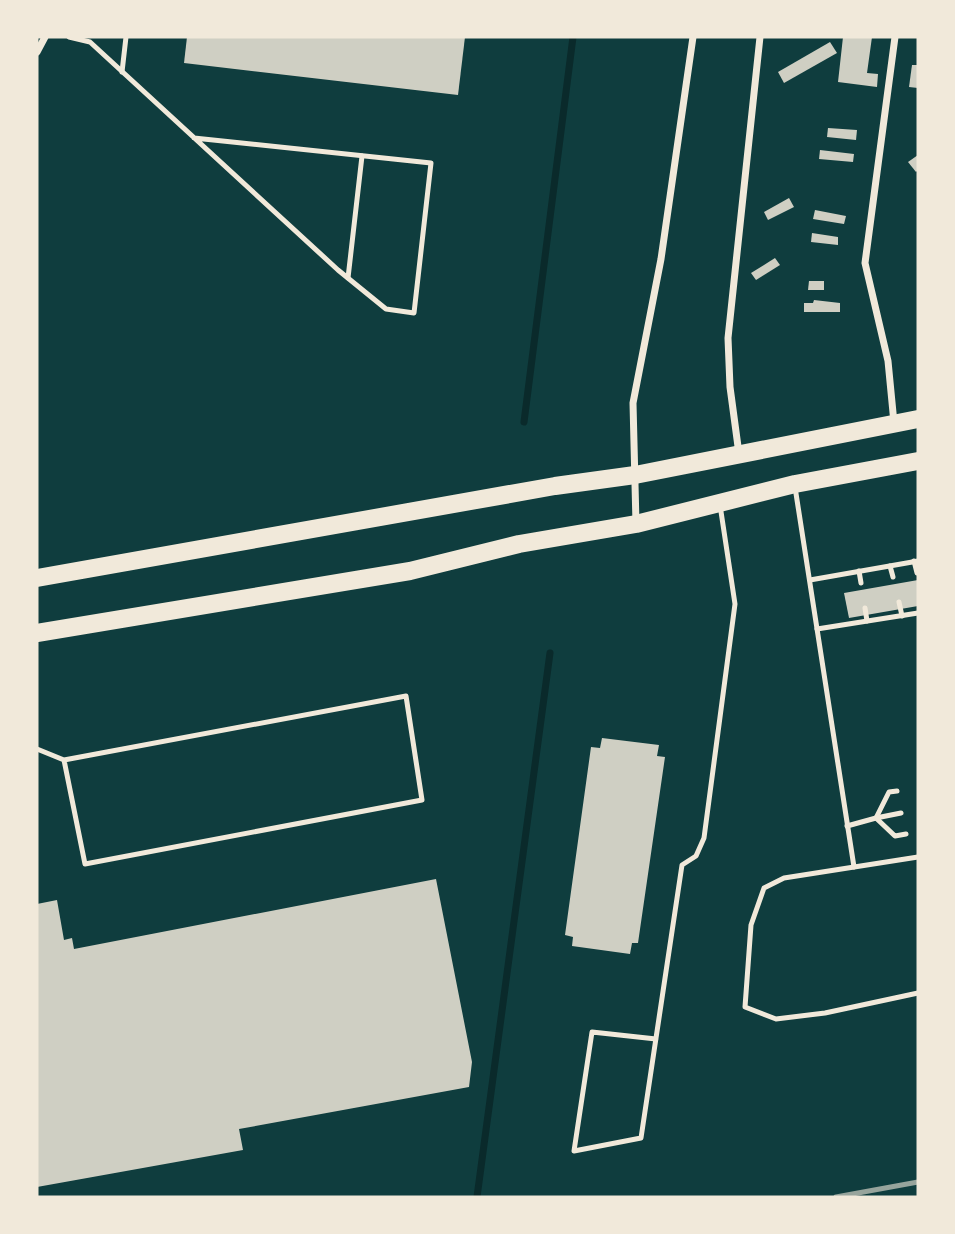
<svg xmlns="http://www.w3.org/2000/svg" width="955" height="1234" font-family="Lato,sans-serif">
<style>
.lines{fill:none;stroke-linecap:round;stroke-linejoin:round}
.stream{stroke:#0a2a2b;stroke-width:7}
.building{fill:#cfcfc3}
.service{stroke:#f1e9da;stroke-width:5}
.minor{stroke:#f1e9da;stroke-width:7}
.trunk{stroke:#f1e9da;stroke-width:18}
.rail{stroke:#97a49c;stroke-width:5}
</style>
<rect width="100%" height="100%" fill="#0f3d3e"/>
<g class="lines">
<!-- stream -->
<g class="stream">
<polyline points="524,422 573,37"/>
<polyline points="477,1197 550,653"/>
</g>
</g>
<!-- building -->
<g class="building">
<polygon points="187,37 465,37 458,95 184,63"/>
<polygon points="843,37 872,37 867,73 878,74 877,87 838,82"/>
<polygon points="830,42 837,53 784,83 778,72"/>
<polygon points="912,65 918,65 918,88 909,87"/>
<polygon points="828,128 857,130 856,140 827,137"/>
<polygon points="820,150 854,154 853,162 819,159"/>
<polygon points="918,155 918,170 916,172 908,162"/>
<polygon points="789,198 794,207 768,220 764,212"/>
<polygon points="815,210 846,216 844,224 813,219"/>
<polygon points="812,233 838,237 838,245 811,242"/>
<polygon points="775,258 780,265 756,280 751,273"/>
<polygon points="809,281 824,281 824,290 808,290"/>
<polygon points="814,300 840,303 840,312 804,312 804,303 813,303"/>
<polygon points="918,580 918,606 849,618 844,593"/>
<polygon points="602,738 659,745 657,756 665,757 638,943 632,943 630,954 572,946 573,937 565,935 591,747 600,748"/>
<polygon points="436,879 472,1062 469,1087 239,1129 243,1150 37,1187 37,904 57,900 64,940 72,938 74,949"/>
</g>
<g class="lines">
<!-- service -->
<g class="service">
<polyline points="69,37 90,42 338,270 386,309 414,313 431,163 194,138"/>
<polyline points="122,72 126,37"/>
<polyline points="348,278 362,156"/>
<polyline points="795,487 854,867"/>
<polyline points="914,561 917,573"/>
<polyline points="890,566 893,577"/>
<polyline points="859,571 861,583"/>
<polyline points="810,580 918,561"/>
<polyline points="899,602 902,616"/>
<polyline points="865,608 867,621"/>
<polyline points="817,629 918,613"/>
<polyline points="37,749 64,760 406,696 422,800 85,864 64,760"/>
<polyline points="876,818 895,836 906,834"/>
<polyline points="876,818 901,813"/>
<polyline points="847,826 876,818 889,792 897,791"/>
<polyline points="918,857 784,878 764,888 751,925 745,1007 776,1019 825,1013 918,993"/>
<polyline points="656,1039 592,1032 574,1151 641,1138 682,865 696,856 704,838 735,604 720,505"/>
</g>
<!-- minor -->
<g class="minor">
<polyline points="37,52 45,37"/>
<polyline points="894,423 888,361 865,263 895,37"/>
<polyline points="739,454 730,387 728,338 760,37"/>
<polyline points="636,524 633,403 661,259 693,37"/>
</g>
<!-- trunk -->
<g class="trunk">
<polyline points="37,578 555,486 635,475 918,419"/>
<polyline points="37,633 410,571 519,544 636,524 795,484 918,461"/>
</g>
<!-- rail -->
<polyline class="rail" points="836,1197 918,1182"/>
</g>
<!-- border -->
<rect width="955" height="1234" fill="none" stroke="#f1e9da" stroke-width="77"/>
</svg>
